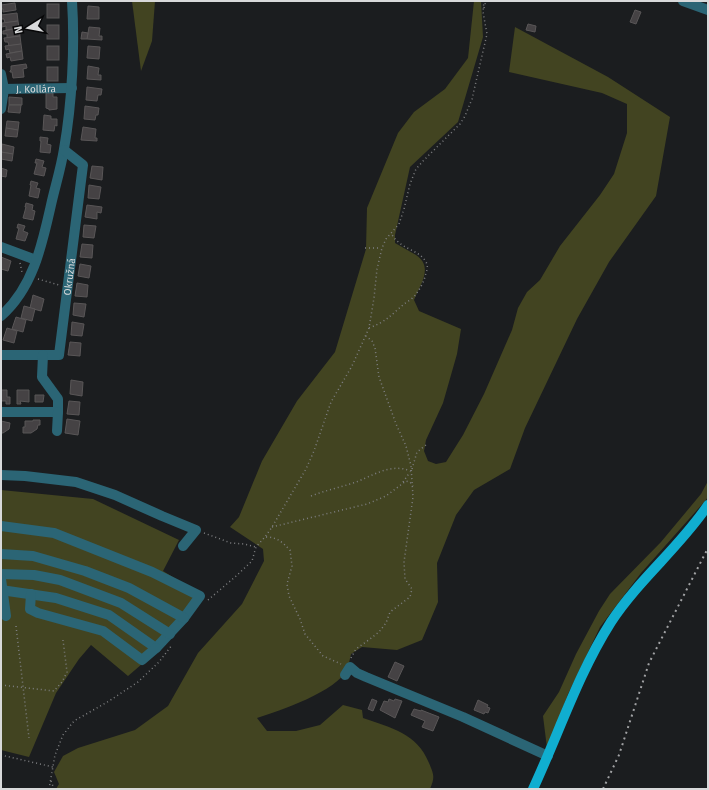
<svg xmlns="http://www.w3.org/2000/svg" width="709" height="790" font-family="'Fira Sans',sans-serif">
<style>
.green{fill:#424421}
.building{fill:#454244;stroke:#595657}
.lines{fill:none;stroke-linecap:round;stroke-linejoin:round}
.path{stroke:#7e7f81;stroke-width:1.5;stroke-dasharray:1 3;stroke-linecap:butt}
.minor{stroke:#2b6575;stroke-width:10}
.major{stroke:#10aed0;stroke-width:10}
.rail{stroke:#a1a2a4;stroke-width:2;stroke-dasharray:2 4;stroke-linecap:butt}
.labels{text-anchor:middle;stroke-width:3;stroke-linejoin:round;paint-order:stroke}
.street-label{font-size:10px;fill:#d8d9da;stroke:#070708}
</style>
<rect width="100%" height="100%" fill="#1b1d1f"/>
<!-- green -->
<g class="green">
<polygon points="132,1 155,1 152,41 141,71"/>
<path d="M 474,1 L 481,1 L 483,37 L 458,122 L 410,167 L 395,235 L 395,243 C 402,247 409,251 416,255 C 434,267 420,285 414,300 L 419,311 L 461,329 L 457,354 L 443,403 L 426,440 L 424,451 L 428,461 L 436,464 L 446,462 L 463,435 L 484,394 L 512,330 L 518,308 L 527,292 L 540,280 L 560,246 L 600,195 L 614,174 L 627,133 L 627,104 L 602,93 L 509,72 L 515,27 L 608,77 L 670,117 L 656,196 L 609,262 L 577,319 L 525,428 L 510,469 L 474,490 L 456,515 L 437,563 L 438,602 L 422,640 L 397,650 L 362,647 L 351,654 C 350,658 349,664 347,669 C 338,691 279,711 257,718 L 267,731 L 296,731 L 320,725 L 343,705 L 362,710 L 363,718 C 391,728 417,733 429,763 C 434,775 435,777 430,789 L 56,789 L 59,784 L 54,772 L 63,756 L 78,748 L 135,730 L 168,706 L 198,653 L 242,604 L 264,561 L 263,549 L 230,527 L 239,517 L 262,461 L 297,401 L 335,352 L 366,249 L 367,208 L 398,133 L 414,112 L 445,89 L 468,58 Z"/>
<polygon points="708,481 708,497 705,501 641,573 600,627 568,694 547,748 543,716 559,692 576,654 599,611 610,594 661,542 701,494"/>
<polygon points="1,490 93,499 179,540 163,571 204,596 156,652 128,676 91,645 79,659 56,693 29,757 1,750"/>
</g>
<!-- building -->
<g class="building">
<polygon points="15,3 16,10 3,12 3,9 1,9 1,5"/>
<rect x="47" y="4" width="12" height="14"/>
<polygon points="88,6 99,7 99,19 87,19"/>
<polygon points="635,10 641,12 636,24 630,22"/>
<polygon points="17,13 18,21 5,23 4,19 1,19 1,15"/>
<polygon points="18,21 19,28 6,30 6,26 2,27 2,23"/>
<polygon points="528,24 536,26 535,32 526,30"/>
<rect x="47" y="25" width="12" height="14"/>
<polygon points="89,27 100,28 99,36 102,36 102,40 87,39"/>
<polygon points="19,28 20,36 7,38 7,34 3,34 3,31"/>
<polygon points="82,32 88,33 87,39 81,39"/>
<polygon points="20,36 21,44 9,46 8,42 5,42 4,38"/>
<polygon points="21,44 22,51 10,53 9,49 6,50 5,46"/>
<rect x="47" y="46" width="12" height="14"/>
<polygon points="88,46 100,47 99,59 87,58"/>
<polygon points="22,51 23,59 11,61 10,57 7,58 6,54"/>
<polygon points="26,64 27,68 23,69 24,77 13,78 12,72 10,72 10,71 11,70 11,66"/>
<polygon points="88,66 99,68 98,75 101,75 101,80 87,79"/>
<rect x="47" y="67" width="11" height="14"/>
<polygon points="87,87 102,89 101,95 98,95 97,101 86,100"/>
<polygon points="46,93 53,93 53,97 57,97 57,109 49,110 49,109 46,108"/>
<polygon points="9,97 22,98 22,105 9,105"/>
<polygon points="9,105 21,105 20,113 8,112"/>
<polygon points="85,106 99,108 98,115 96,115 95,120 84,119"/>
<polygon points="44,115 51,116 51,119 57,119 57,126 55,125 54,131 43,130"/>
<polygon points="7,121 19,122 18,130 6,128"/>
<polygon points="83,127 96,129 95,138 97,138 97,141 81,140"/>
<polygon points="6,128 18,130 17,137 5,136"/>
<polygon points="40,137 48,138 47,144 51,145 50,153 40,152 41,141 40,141"/>
<polygon points="2,144 14,147 13,154 1,152"/>
<polygon points="1,152 13,154 12,161 1,159"/>
<polygon points="36,159 44,161 42,167 46,168 44,176 34,174 37,163 35,163"/>
<polygon points="92,166 103,167 102,180 90,178"/>
<polygon points="1,168 7,170 6,177 1,176"/>
<polygon points="31,181 38,183 36,188 40,189 38,198 29,196 31,185 30,185"/>
<polygon points="89,185 101,187 99,199 88,198"/>
<polygon points="26,203 33,205 32,210 35,211 33,220 23,218 26,207 25,207"/>
<polygon points="87,205 102,207 101,213 97,212 97,219 85,217"/>
<polygon points="18,224 25,226 23,231 28,233 25,241 16,239 19,228 17,228"/>
<polygon points="84,225 96,226 94,238 83,237"/>
<polygon points="82,244 93,245 92,258 80,257"/>
<polygon points="1,257 11,261 8,271 1,269"/>
<polygon points="80,264 91,266 89,278 78,276"/>
<polygon points="77,283 88,285 87,297 75,296"/>
<polygon points="33,295 44,299 41,311 30,308"/>
<polygon points="74,303 86,304 84,317 73,315"/>
<polygon points="24,306 35,309 32,321 21,318"/>
<polygon points="16,317 26,320 23,332 12,329"/>
<polygon points="72,322 84,324 82,336 71,335"/>
<polygon points="7,328 17,331 14,343 3,340"/>
<polygon points="70,342 81,343 80,356 68,355"/>
<polygon points="71,380 83,382 82,396 70,394"/>
<polygon points="1,390 7,390 7,397 10,397 10,404 6,404 6,401 1,401"/>
<polygon points="17,390 29,390 29,402 20,401 21,404 17,404"/>
<polygon points="35,395 44,395 43,402 35,402"/>
<polygon points="69,401 80,402 79,415 67,414"/>
<polygon points="67,419 80,421 78,435 65,433"/>
<polygon points="33,420 40,420 40,425 38,425 37,429 31,433 23,433 23,427 25,427 25,421 33,421"/>
<polygon points="1,421 10,423 9,429 3,433 1,433"/>
<polygon points="395,662 404,666 397,681 388,677"/>
<polygon points="372,699 377,701 373,711 368,709"/>
<polygon points="389,699 394,701 395,699 402,701 395,718 380,710 384,701 388,702"/>
<polygon points="478,700 488,705 487,707 490,708 488,713 485,712 484,714 474,710"/>
<polygon points="414,709 421,711 421,710 439,717 433,731 422,727 425,721 411,715"/>
</g>
<g class="lines">
<!-- path -->
<g class="path">
<polyline points="484,8 486,1"/>
<polyline points="365,248 381,248"/>
<polyline points="20,263 22,272"/>
<polyline points="38,279 59,285"/>
<path d="M 369,328 C 387,321 390,316 404,304 C 408,301 414,298 416,294 C 420,289 423,283 425,277 C 426,272 429,267 426,262 C 419,249 400,250 391,233"/>
<polyline points="412,469 417,452 426,445"/>
<polyline points="403,482 410,472"/>
<path d="M 311,496 C 324,491 337,488 350,484 C 371,478 388,462 411,471"/>
<polyline points="272,527 367,504 386,496 406,481 410,482 413,486"/>
<polyline points="204,533 231,543 244,544 256,547"/>
<path d="M 266,537 C 277,537 282,542 290,550 L 292,566 L 287,584 L 289,596 L 300,619 L 305,634 L 323,656 L 341,664"/>
<polyline points="208,600 235,577 252,561 256,547 265,537 272,527 306,469 314,451 331,402 352,366 369,328 374,298 377,269 382,248 386,239 399,224 404,209 410,184 416,169 424,160 460,124 465,116 472,99 487,34 483,12 484,1"/>
<polyline points="16,626 29,738"/>
<polyline points="351,658 356,649 370,639 379,632 386,623 390,612 410,597 412,589 405,579 404,562 413,497 411,466 406,446 396,424 379,377 375,348 372,341 366,336"/>
<polyline points="1,685 54,691 62,682 67,672 63,640"/>
<polyline points="1,755 53,767"/>
<polyline points="51,781 54,789"/>
<polyline points="49,789 55,755 63,735 74,721 109,701 138,682 159,662 172,645"/>
</g>
<!-- minor -->
<g class="minor">
<polyline points="683,1 708,10"/>
<polyline points="1,74 4,89 1,109"/>
<path id="s1" d="M 1,89 L 72,88"/>
<polyline points="1,247 36,260"/>
<path d="M 1,316 C 33,288 42,245 51,205 C 55,187 61,168 64,149 C 72,103 75,47 72,1"/>
<path id="s2" d="M 1,355 L 59,355 L 83,165 L 64,150"/>
<polyline points="1,412 58,412 58,399 42,377 43,355"/>
<polyline points="57,431 58,412"/>
<polyline points="1,475 25,476 76,482 115,495 162,516 196,530 183,546"/>
<polyline points="1,526 54,533 152,572 200,596 184,618 156,648 109,615 56,598 1,590"/>
<polyline points="1,554 33,556 85,571 129,588 184,618"/>
<polyline points="1,574 34,575 60,580 121,603 170,634"/>
<polyline points="1,579 6,616"/>
<polyline points="31,594 30,609 38,613 103,631 142,660 156,648"/>
<polyline points="345,675 350,667 357,673 366,677 463,717 548,756"/>
</g>
<!-- major -->
<path class="major" d="M 533,789 C 559,733 578,674 611,622 C 639,579 680,547 708,505"/>
<!-- rail -->
<polyline class="rail" points="603,789 619,755 649,663 708,548"/>
</g>
<g class="labels">
<!-- street labels -->
<g class="street-label">
<text dy="4" stroke="none"><textPath href="#s1" startOffset="35">J. Kollára</textPath></text>
<text dy="4" stroke="none"><textPath href="#s2" startOffset="137">Okružná</textPath></text>
</g>
</g>
<!-- border -->
<rect width="709" height="790" fill="none" stroke="#d8d9da" stroke-width="4"/>
<!-- north arrow -->
<g transform="translate(28 28) rotate(259)" stroke="#070708" stroke-width="3" paint-order="stroke">
<path d="M0-3L7 15L0 10L-7 15Z" fill="#d8d9da"/>
<text y="-6" font-size="11" font-weight="bold" text-anchor="middle" fill="#d8d9da">N</text>
</g>
</svg>
